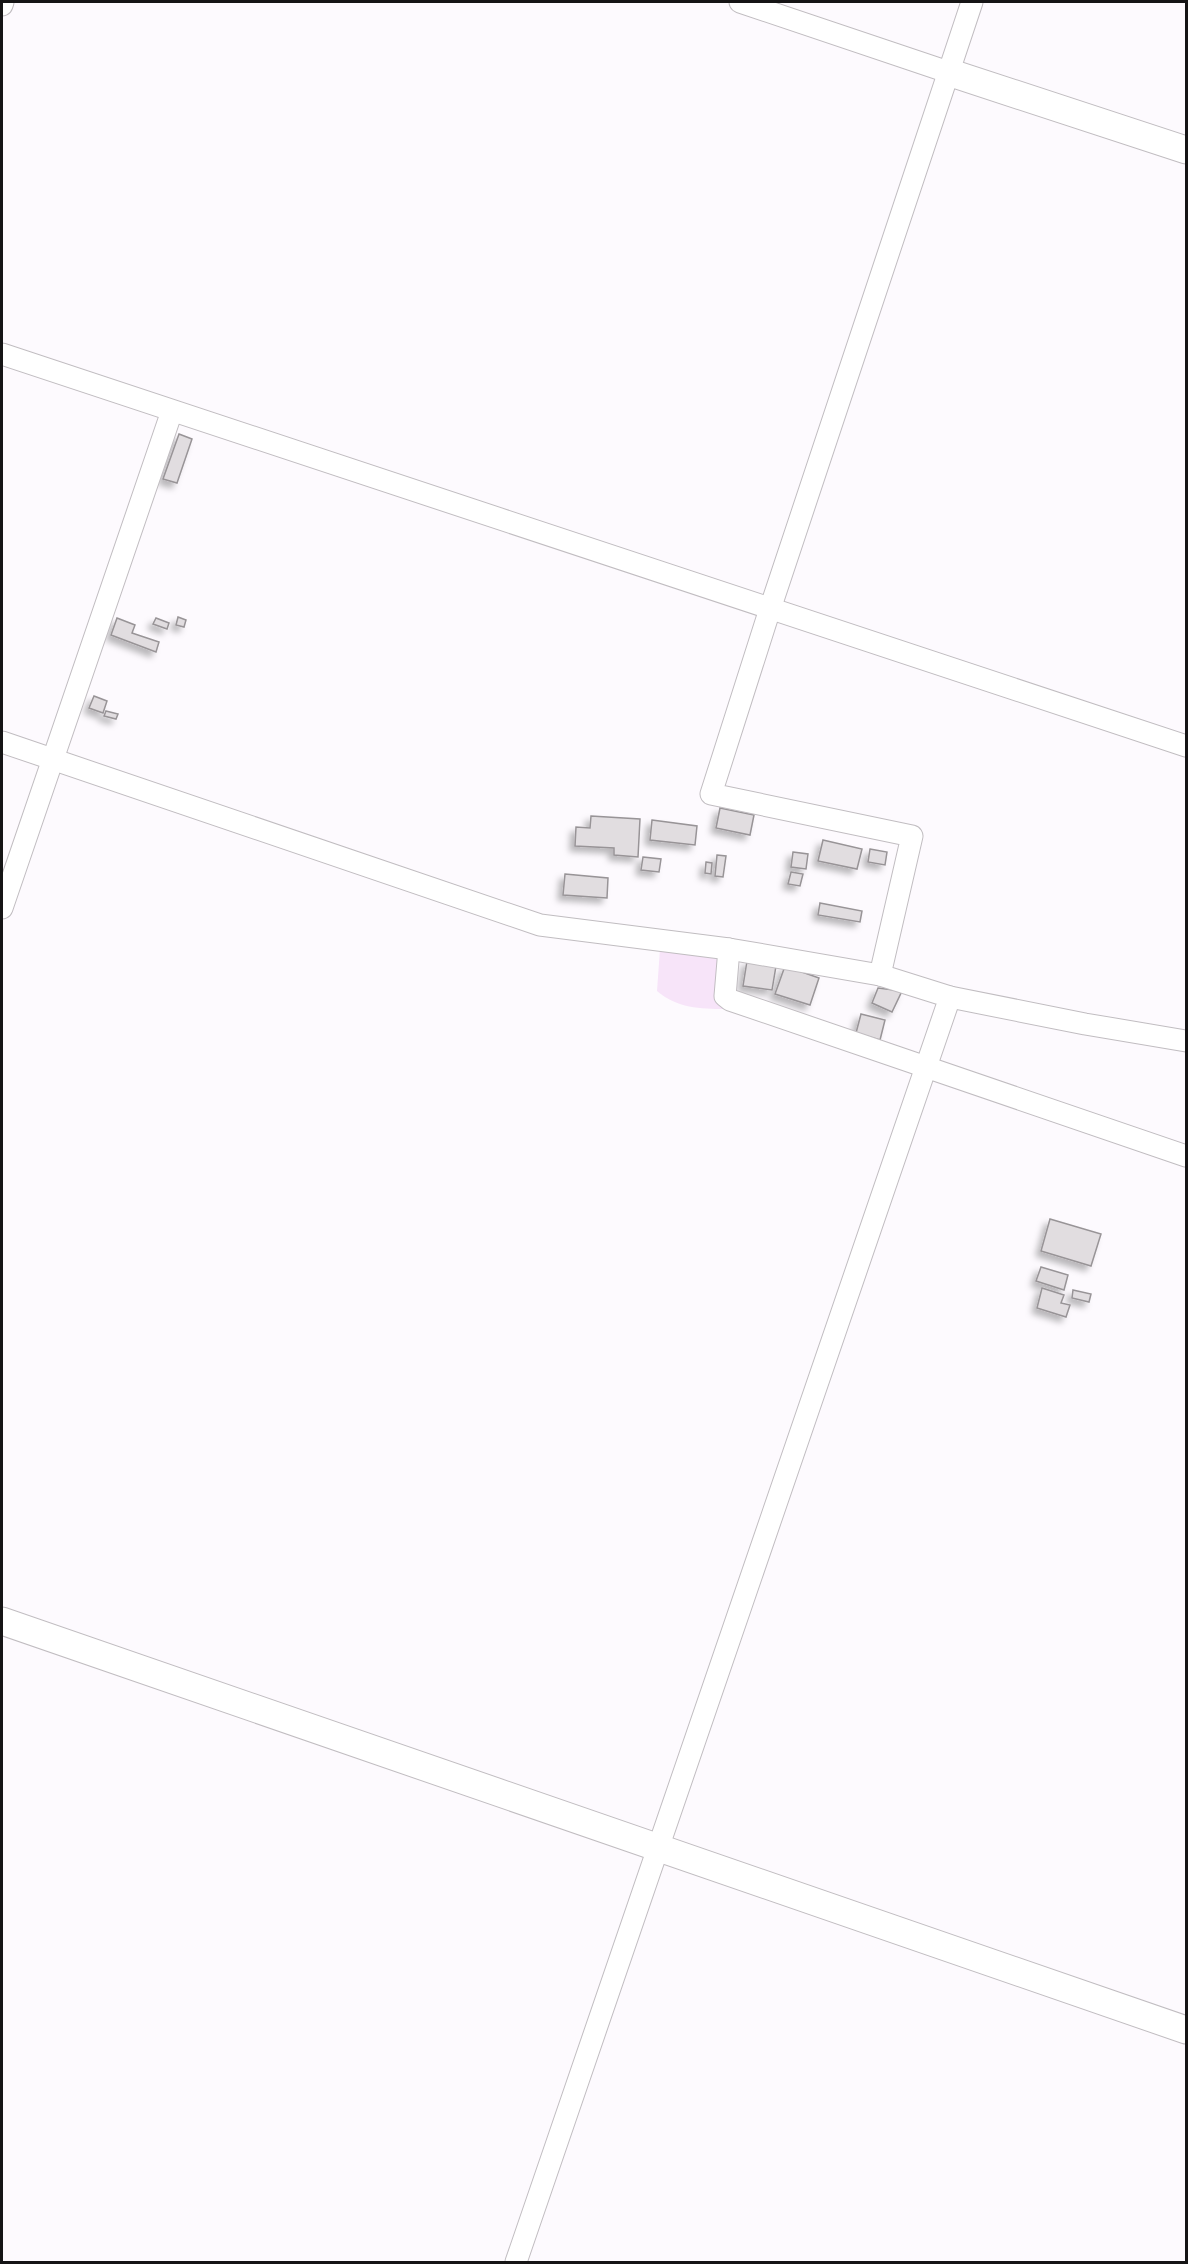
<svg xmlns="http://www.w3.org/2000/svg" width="1188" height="2264" font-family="'PT Sans',sans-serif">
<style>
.green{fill:#f7e4f9}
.building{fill:#e1dde0;stroke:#989497;stroke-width:1.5;filter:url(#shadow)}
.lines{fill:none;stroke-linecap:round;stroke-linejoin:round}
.minor-casing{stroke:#c1bdc1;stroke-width:23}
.tertiary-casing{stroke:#c1bdc1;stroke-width:29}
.minor{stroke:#fff;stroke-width:21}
.tertiary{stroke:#fff;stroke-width:27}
</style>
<defs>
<filter id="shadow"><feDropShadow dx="-5" dy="5" stdDeviation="3" flood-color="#0004"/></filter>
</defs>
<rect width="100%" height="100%" fill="#fdfafe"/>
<!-- green -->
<path class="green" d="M 660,949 L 727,957 L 725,1009 C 700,1009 677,1008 657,991 Z"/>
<!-- building -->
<g class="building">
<polygon points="179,434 192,439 177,483 163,479"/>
<polygon points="178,617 186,620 184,627 176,625"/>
<polygon points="117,618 135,625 132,633 159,642 156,652 111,635"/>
<polygon points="156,618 169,623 167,629 153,624"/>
<polygon points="94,696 107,701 103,713 89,708"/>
<polygon points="106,711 118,714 116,719 104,716"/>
<polygon points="720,808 754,815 750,835 716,828"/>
<polygon points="591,816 640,819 638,857 614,855 614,848 575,846 576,827 590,828"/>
<polygon points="652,820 697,826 695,845 650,840"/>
<polygon points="823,840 862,849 857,869 818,861"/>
<polygon points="870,849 887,852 885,865 868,862"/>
<polygon points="793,852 808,854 806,869 791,867"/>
<polygon points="717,855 726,856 723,877 715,876"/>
<polygon points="643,857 661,859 659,872 641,870"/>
<polygon points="706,862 712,863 711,874 705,873"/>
<polygon points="791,872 803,874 800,886 788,884"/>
<polygon points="565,874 608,878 607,898 563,895"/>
<polygon points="820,903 862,911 860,922 818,915"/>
<polygon points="747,961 776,966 772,990 743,986"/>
<polygon points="785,966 819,978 810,1005 775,994"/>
<polygon points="878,988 902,991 892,1012 872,1003"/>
<polygon points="861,1014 885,1020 880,1040 856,1033"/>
<polygon points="1050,1219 1101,1234 1091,1266 1041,1251"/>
<polygon points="1041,1267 1068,1275 1064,1290 1036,1281"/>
<polygon points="1042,1288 1064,1295 1061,1303 1070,1305 1066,1317 1037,1308"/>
<polygon points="1073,1290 1091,1294 1089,1302 1072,1298"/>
</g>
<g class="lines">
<defs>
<g id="minor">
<polyline points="740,2 948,72"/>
<polyline points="2,5 3,2"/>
<polyline points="2,354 1186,746"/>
<polyline points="2,742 540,925 729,949 880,975 950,997 516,2262"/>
<polyline points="2,908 172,411"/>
<polyline points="729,949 725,996 730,1000 1186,1156"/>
<polyline points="880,975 912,836 711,794 770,609 972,2"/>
<polyline points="950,997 1085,1024 1186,1041"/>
</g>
<g id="tertiary">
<polyline points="948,72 1186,150"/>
<polyline points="2,1621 1186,2030"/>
</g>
</defs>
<!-- minor casing -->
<use href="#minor" class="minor-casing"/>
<!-- tertiary casing -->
<use href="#tertiary" class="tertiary-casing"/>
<!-- minor -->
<use href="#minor" class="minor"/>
<!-- tertiary -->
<use href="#tertiary" class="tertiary"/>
</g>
<!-- border -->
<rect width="1188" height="2264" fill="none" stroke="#151415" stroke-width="6"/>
</svg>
